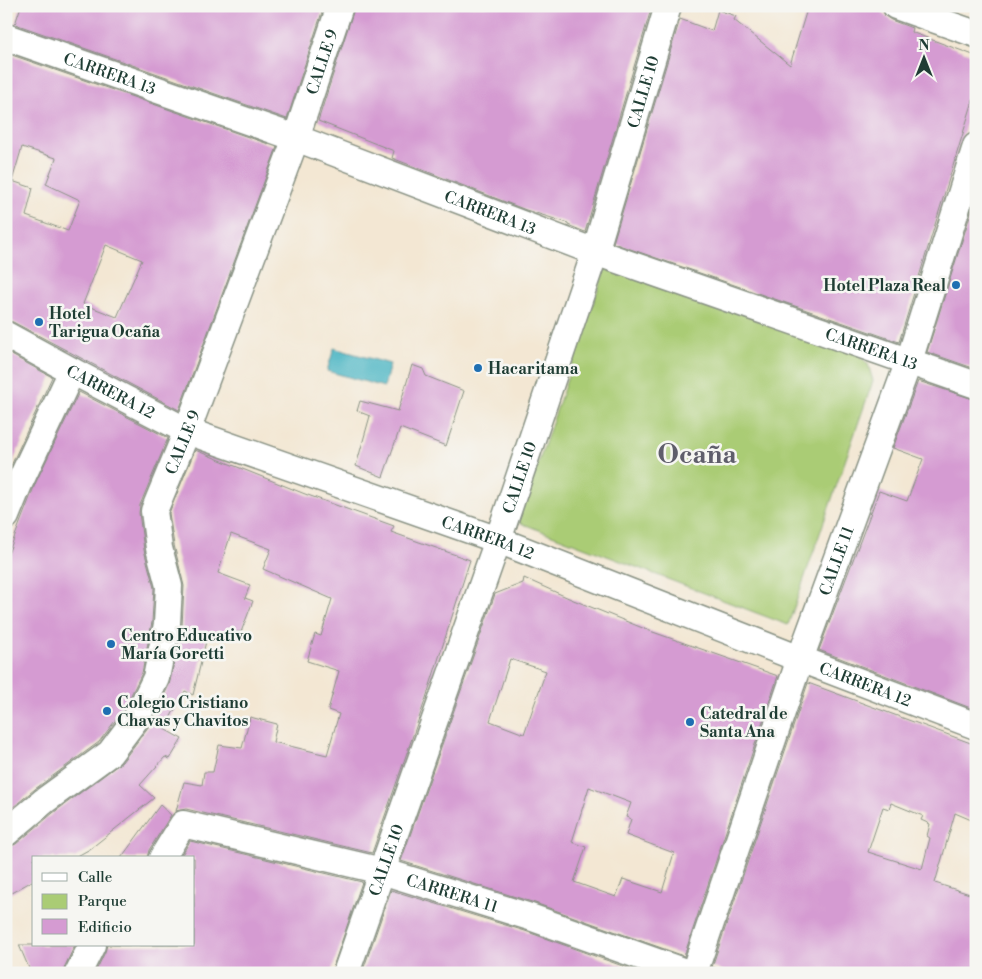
<svg xmlns="http://www.w3.org/2000/svg" width="982" height="979" font-family="'Libre Bodoni',serif">
<style>
.green{fill:#aacc75;stroke:#648454}
.water{fill:#46b4c2;stroke:#32787b}
.building{fill:#d59bd2;fill-rule:evenodd}
.lines{fill:none;stroke-linecap:round;stroke-linejoin:round}
.minor-casing{stroke:#899284;stroke-width:29}
.minor{stroke:#fff;stroke-width:26}
.poi-dot{fill:#1f6fb2;stroke:#f6f6f2;stroke-width:2}
.labels{text-anchor:middle;stroke-width:5;stroke-linejoin:round;paint-order:stroke}
.street-label{font-size:16px;fill:#1f3d34;stroke:#f6f6f2}
.poi-label{font-size:16px;font-weight:bold;fill:#1f3d34;stroke:#f6f6f2;text-anchor:start}
.town-label{font-size:26px;font-weight:bold;fill:#5f5e6b;stroke:#f6f6f2}
</style>
<rect width="100%" height="100%" fill="#f6f6f2"/>
<filter id="ink" filterUnits="userSpaceOnUse"><feTurbulence type="fractalNoise" baseFrequency=".02" numOctaves="2"/><feDisplacementMap in="SourceGraphic" scale="10" xChannelSelector="R" yChannelSelector="G"/><feConvolveMatrix kernelMatrix="1 2 1 2 8 2 1 2 1" color-interpolation-filters="sRGB"/></filter>
<filter id="wash" filterUnits="userSpaceOnUse"><feTurbulence type="fractalNoise" baseFrequency=".0096" numOctaves="4" result="noise"/><feDisplacementMap in="SourceGraphic" scale="20" xChannelSelector="R" yChannelSelector="G"/><feGaussianBlur stdDeviation="1.12" result="paint"/><feColorMatrix in="noise" values="0 0 0 0 0 0 0 0 0 0 0 0 0 0 0 0 0 1.4 0 .05"/><feComposite in="paint" operator="in"/></filter>
<g filter="url(#wash)">
<rect width="100%" height="100%" fill="#f3e7d3"/>
<!-- green -->
<polygon class="green" points="605,269 853,349 868,364 873,381 788,625 518,522"/>
<!-- water -->
<polygon class="water" points="334,348 390,364 384,387 327,371"/>
<g id="blocks">
<!-- building -->
<g class="building">
<polygon points="21,6 324,6 287,119 15,24"/>
<polygon points="355,6 652,6 585,232 568,225 568,223 526,210 392,158 394,151 318,121"/>
<polygon points="808,6 881,6 885,16 891,20 912,28 911,32 976,56 976,91 899,342 613,243 680,19 712,31 718,10 736,16 734,20 790,65"/>
<path d="M 6,53 L 277,147 L 179,410 L 13,322 L 6,320 ZM 22,147 L 56,158 L 46,184 L 80,200 L 68,231 L 26,216 L 33,188 L 12,181 ZM 106,245 L 142,260 L 117,317 L 83,304 Z"/>
<polygon points="973,206 976,207 976,369 927,352"/>
<polygon points="6,352 52,377 9,470 6,469"/>
<polygon points="412,365 423,369 426,376 464,391 446,446 400,428 383,477 356,466 370,416 357,411 360,401 398,411"/>
<polygon points="918,381 976,400 976,710 819,650 879,491 907,501 923,459 893,448"/>
<polygon points="79,392 168,438 140,505 139,513 144,550 154,588 152,622 142,673 124,709 99,742 35,789 6,813 6,559 36,482"/>
<polygon points="195,450 305,494 394,526 391,532 470,560 426,698 372,853 186,809 176,811 184,782 202,785 204,772 213,772 219,745 242,748 250,717 277,724 273,742 327,755 339,714 328,710 339,671 307,661 315,634 321,636 332,599 263,569 271,549 231,534 218,573 250,585 245,598 253,601 241,632 208,633 193,695 185,691 164,729 182,739 170,759 165,757 140,785 154,798 90,849 74,858 34,858 34,880 6,896 6,848 16,844 53,813 122,762 149,726 169,685 182,627 184,586 174,545 169,513"/>
<path d="M 524,578 L 571,599 L 650,631 L 778,676 L 684,956 L 535,903 L 401,861 L 495,594 L 523,583 ZM 510,659 L 546,671 L 524,734 L 490,721 ZM 589,787 L 631,803 L 626,817 L 631,819 L 626,835 L 674,853 L 662,892 L 623,879 L 616,897 L 574,882 L 586,847 L 572,842 Z"/>
<path d="M 808,683 L 976,745 L 976,822 L 955,813 L 935,883 L 976,896 L 976,973 L 730,973 L 712,967 ZM 891,803 L 923,816 L 921,820 L 930,824 L 927,836 L 930,838 L 922,869 L 868,852 L 883,807 L 889,809 Z"/>
<polygon points="160,805 171,815 149,850 147,858 121,858"/>
<polygon points="190,841 362,882 331,973 95,973 105,952 107,945 194,945 194,858 180,858"/>
<polygon points="391,890 525,931 642,973 362,973"/>
<polygon points="19,945 75,945 65,966 63,973 31,973"/>
</g>
</g>
</g>
<g filter="url(#ink)">
<use href="#blocks" fill-opacity="0" stroke="#899284" stroke-width="1"/>
<g class="lines">
<defs>
<g id="minor">
<polyline points="896,6 976,34"/>
<path id="s1" d="M 6,37 L 296,138 L 595,252 L 976,385"/>
<path id="s2" d="M 6,335 L 72,371 L 187,431 L 498,540 L 800,659 L 976,726"/>
<polyline points="6,516 19,484 72,371"/>
<path id="s3" d="M 6,833 L 44,801 L 110,753 L 137,717 L 156,678 L 167,624 L 169,586 L 159,548 L 154,511 L 187,431 L 296,138 L 340,6"/>
<path id="s4" d="M 162,858 L 183,824 L 382,871 L 530,917 L 688,973"/>
<polyline points="78,973 92,945"/>
<path id="s5" d="M 346,973 L 498,540 L 595,252 L 668,6"/>
<path id="s6" d="M 694,973 L 800,659 L 909,361 L 976,146"/>
</g>
</defs>
<!-- minor casing -->
<use href="#minor" class="minor-casing"/>
<!-- minor -->
<use href="#minor" class="minor"/>
</g>
</g>
<!-- markers -->
<g class="poi-dot">
<circle cx="956" cy="285" r="5"/>
<circle cx="39" cy="322" r="5"/>
<circle cx="478" cy="368" r="5"/>
<circle cx="111" cy="644" r="5"/>
<circle cx="107" cy="711" r="5"/>
<circle cx="690" cy="722" r="5"/>
</g>
<g class="labels">
<!-- street labels -->
<g class="street-label">
<text dy="6" stroke="none"><textPath href="#s3" startOffset="869">CALLE 9</textPath></text>
<text dy="6" stroke="none"><textPath href="#s1" startOffset="110">CARRERA 13</textPath></text>
<text dy="6" stroke="none"><textPath href="#s5" startOffset="930">CALLE 10</textPath></text>
<text dy="6" stroke="none"><textPath href="#s1" startOffset="515">CARRERA 13</textPath></text>
<text dy="6" stroke="none"><textPath href="#s1" startOffset="920">CARRERA 13</textPath></text>
<text dy="6" stroke="none"><textPath href="#s2" startOffset="119">CARRERA 12</textPath></text>
<text dy="6" stroke="none"><textPath href="#s3" startOffset="464">CALLE 9</textPath></text>
<text dy="6" stroke="none"><textPath href="#s5" startOffset="525">CALLE 10</textPath></text>
<text dy="6" stroke="none"><textPath href="#s2" startOffset="524">CARRERA 12</textPath></text>
<text dy="6" stroke="none"><textPath href="#s6" startOffset="436">CALLE 11</textPath></text>
<text dy="6" stroke="none"><textPath href="#s2" startOffset="929">CARRERA 12</textPath></text>
<text dy="6" stroke="none"><textPath href="#s5" startOffset="120">CALLE 10</textPath></text>
<text dy="6" stroke="none"><textPath href="#s4" startOffset="318">CARRERA 11</textPath></text>
</g>
<!-- poi labels -->
<g class="poi-label">
<text x="946" y="291" text-anchor="end">Hotel Plaza Real</text>
<text x="49" y="319">Hotel<tspan x="49" dy="18">Tarigua Ocaña</tspan></text>
<text x="488" y="374">Hacaritama</text>
<text x="121" y="641">Centro Educativo<tspan x="121" dy="18">María Goretti</tspan></text>
<text x="117" y="708">Colegio Cristiano<tspan x="117" dy="18">Chavas y Chavitos</tspan></text>
<text x="700" y="719">Catedral de<tspan x="700" dy="18">Santa Ana</tspan></text>
</g>
<!-- town labels -->
<g class="town-label">
<text x="697" y="463">Ocaña</text>
</g>
</g>
<!-- margin -->
<rect width="982" height="979" fill="none" stroke="#f6f6f2" stroke-width="25"/>
<!-- legend -->
<rect x="32" y="856" width="162" height="90" fill="#f6f6f2" stroke="#a0aca6"/>
<rect x="42" y="873" width="25" height="8" fill="#ffffff" stroke="#a0aca6"/>
<text x="78" y="882" font-size="15" fill="#1f3d34">Calle</text>
<rect x="42" y="894" width="25" height="15" fill="#aacc75" stroke="#a0aca6"/>
<text x="78" y="906" font-size="15" fill="#1f3d34">Parque</text>
<rect x="42" y="919" width="25" height="15" fill="#d59bd2" stroke="#a0aca6"/>
<text x="78" y="932" font-size="15" fill="#1f3d34">Edificio</text>
<!-- north arrow -->
<g transform="translate(924 58)" stroke="#f6f6f2" stroke-width="4" paint-order="stroke">
<path d="M0-4L9 19L0 12L-9 19Z" fill="#1f3d34"/>
<text y="-8" font-size="14" font-weight="bold" text-anchor="middle" fill="#1f3d34">N</text>
</g>
</svg>
